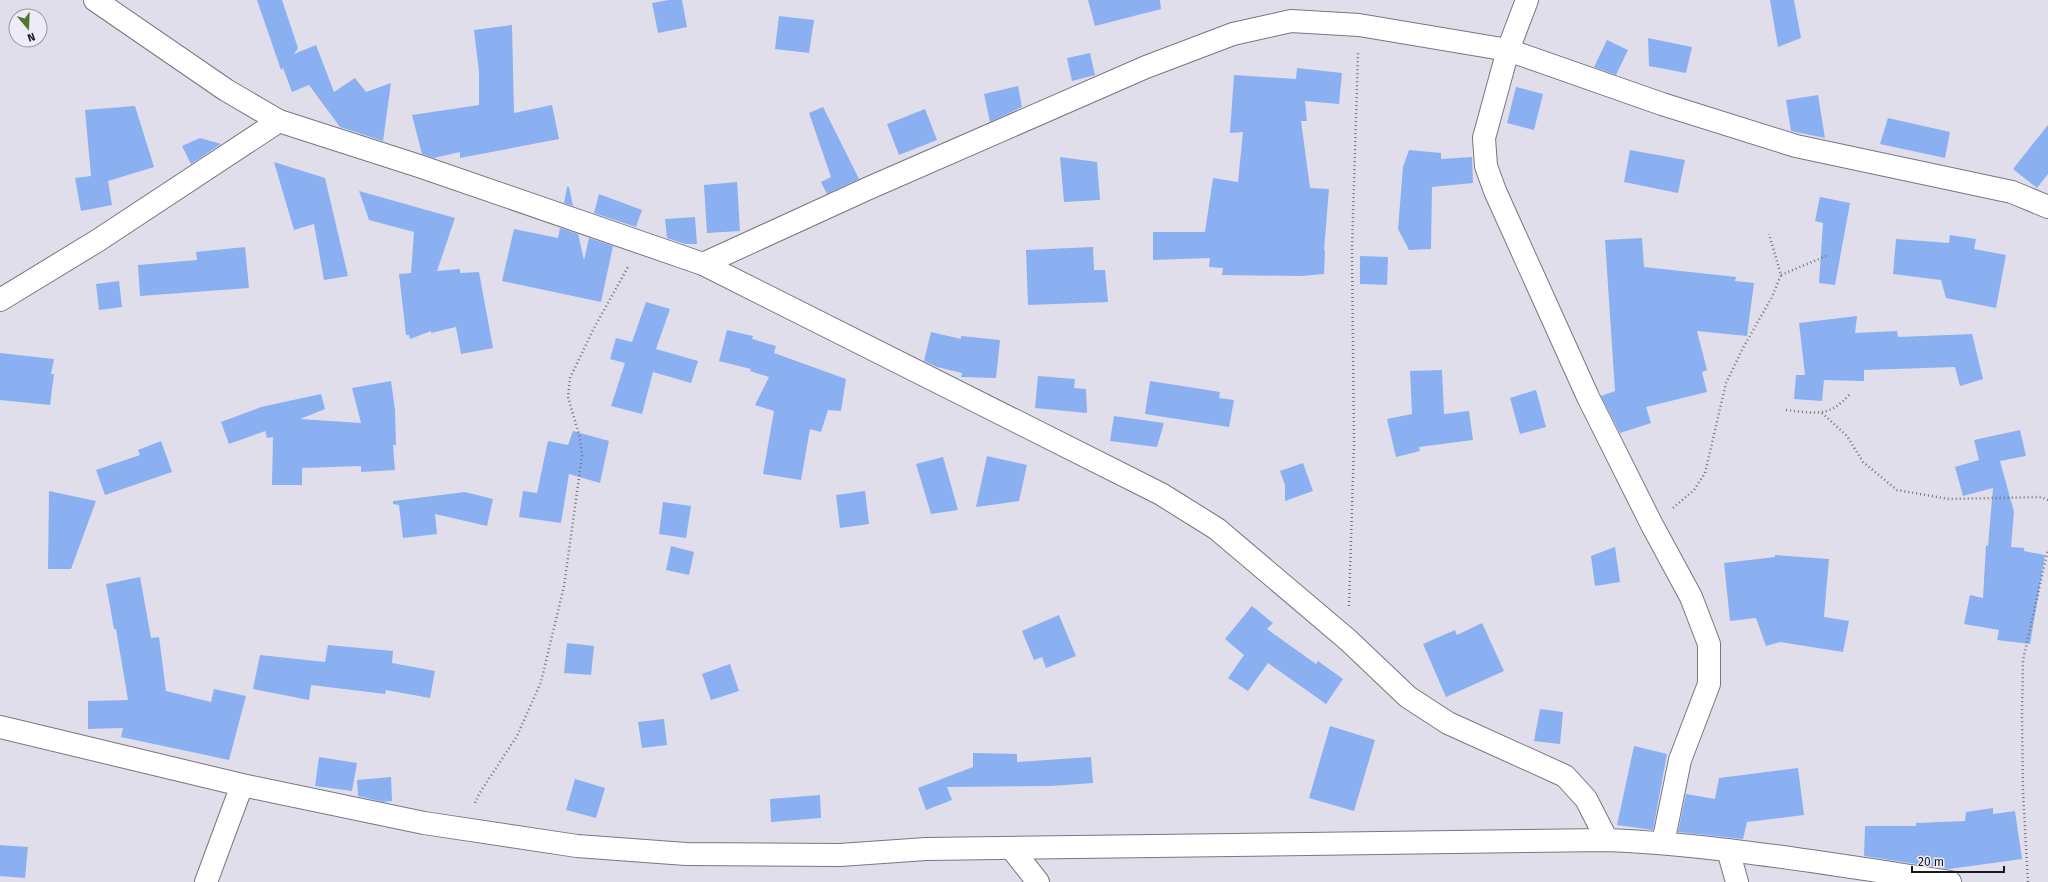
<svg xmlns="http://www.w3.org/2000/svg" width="2048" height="882" font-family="'Fira Sans',sans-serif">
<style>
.building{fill:#8ab0f1}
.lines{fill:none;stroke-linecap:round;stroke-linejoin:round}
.street-casing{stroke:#787682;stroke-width:24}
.path{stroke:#73727a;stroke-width:2.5;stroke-dasharray:1 3;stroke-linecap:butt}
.street{stroke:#fff;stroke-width:22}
</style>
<rect width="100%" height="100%" fill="#e0deeb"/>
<!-- building -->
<g class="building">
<polygon points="257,0 282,0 298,48 294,54 316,45 334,92 355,78 366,92 391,83 383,141 340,127 309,85 292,92 283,68 281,70"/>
<polygon points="669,0 682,0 687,27 658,33 652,3"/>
<polygon points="1088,0 1160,0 1161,9 1095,26"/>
<polygon points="1770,0 1794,0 1801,38 1778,47"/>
<polygon points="779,16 814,20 809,53 775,49"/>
<polygon points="512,25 514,113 552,105 559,139 460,158 460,152 434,158 422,154 412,115 479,105 479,72 474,30"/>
<polygon points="1648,38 1692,47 1686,73 1649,66"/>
<polygon points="1607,40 1628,50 1616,75 1594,67"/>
<polygon points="1090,53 1095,75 1072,81 1067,58"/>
<polygon points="1297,68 1342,73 1339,104 1305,101 1307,121 1301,121 1310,188 1329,189 1324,250 1325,251 1324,274 1302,276 1222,275 1223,268 1209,267 1210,258 1153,260 1153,232 1205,232 1213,178 1238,182 1243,132 1230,133 1234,75 1296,79"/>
<polygon points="1018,86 1022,107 990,122 984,94"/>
<polygon points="1516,87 1543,94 1534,130 1507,123"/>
<polygon points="1818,95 1825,138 1791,131 1786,100"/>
<polygon points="135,106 154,167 108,181 112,205 81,211 75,178 91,176 85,110"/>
<polygon points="823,107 859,179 827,194 821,182 831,177 809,113"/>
<polygon points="925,109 937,140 899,155 887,124"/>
<polygon points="1888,118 1950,132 1945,158 1880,144"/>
<polygon points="2048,125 2048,174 2037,188 2013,169"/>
<polygon points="200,138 221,144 191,164 182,146"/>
<polygon points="1409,150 1441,153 1441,159 1472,157 1473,183 1432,187 1431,249 1409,250 1398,229 1403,167"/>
<polygon points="1630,150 1685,160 1678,193 1624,182"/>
<polygon points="1060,157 1097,162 1100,200 1064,202"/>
<polygon points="274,162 325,178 348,276 324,280 314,224 294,230"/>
<polygon points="737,182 740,231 707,233 704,185"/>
<polygon points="567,187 569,187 573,206 564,203"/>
<polygon points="359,191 455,218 437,271 460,269 460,273 479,272 493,348 461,354 456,327 431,333 431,331 410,339 409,335 406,335 399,274 411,273 414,232 369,220"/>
<polygon points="599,194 642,210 636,227 594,213"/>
<polygon points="1820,197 1850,203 1835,285 1819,283 1823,223 1815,221"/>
<polygon points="695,217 697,244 685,244 667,238 665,219"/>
<polygon points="560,228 578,234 584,260 589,238 613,246 601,302 502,281 514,229 558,238"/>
<polygon points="1950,235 1976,239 1974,249 2006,255 1996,308 1946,298 1941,280 1893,274 1896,239 1949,243"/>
<polygon points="1642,238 1644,267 1736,277 1735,281 1754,283 1747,336 1697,331 1707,370 1702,372 1707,392 1646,407 1651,423 1620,433 1601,396 1615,391 1605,240"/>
<polygon points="245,247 249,288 140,296 138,265 197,260 196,252"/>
<polygon points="1093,247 1094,270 1105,270 1108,302 1028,305 1026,250"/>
<polygon points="1360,256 1388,257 1387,285 1360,284"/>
<polygon points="119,281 122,307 99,310 96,284"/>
<polygon points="646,302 670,309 656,349 698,361 691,383 653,372 642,414 611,406 625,363 610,359 616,338 632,342"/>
<polygon points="1857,316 1855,333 1897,331 1898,337 1972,334 1983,379 1960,386 1955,367 1864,370 1864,381 1824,380 1822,401 1794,399 1796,375 1805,375 1799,323"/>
<polygon points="727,330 753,336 752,339 776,346 774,353 846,379 841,411 828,410 821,432 810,429 801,480 763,474 774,411 755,405 769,377 750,371 751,369 719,361"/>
<polygon points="931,332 961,339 961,336 1000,340 996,378 961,377 962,373 937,367 924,361"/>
<polygon points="0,353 54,359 51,374 54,374 50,405 0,400"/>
<polygon points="1442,370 1444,414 1469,411 1473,440 1419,447 1420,451 1396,457 1387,419 1412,414 1410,371"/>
<polygon points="1038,376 1075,379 1074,388 1086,389 1087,413 1035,408"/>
<polygon points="391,381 395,410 396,445 393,445 395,470 361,472 361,466 302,468 302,485 272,485 273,437 267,438 265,431 229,444 221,422 261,407 321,394 325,409 300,419 361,423 352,388"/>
<polygon points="1150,381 1220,392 1219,398 1234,400 1229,427 1145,414"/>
<polygon points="1536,390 1546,427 1520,434 1510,398"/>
<polygon points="1114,416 1164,423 1157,447 1110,441"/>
<polygon points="2020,430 2026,456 2000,461 2014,512 2011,547 2024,548 2024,551 2045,555 2030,644 1997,640 1999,630 1964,624 1970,595 1983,598 1986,545 1988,546 1993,488 1963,496 1955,467 1979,460 1974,440"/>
<polygon points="573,431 609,441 600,483 569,474 561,523 519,517 523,491 537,493 548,441 568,445"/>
<polygon points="161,441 172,472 105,495 96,470 140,455 138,450"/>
<polygon points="987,456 1027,465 1019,501 976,507"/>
<polygon points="943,457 958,510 931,514 916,464"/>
<polygon points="1303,463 1313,491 1285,501 1285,485 1280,471"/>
<polygon points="49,491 96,501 71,569 48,569"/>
<polygon points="865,491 869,524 840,528 836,495"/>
<polygon points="465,492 493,499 487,526 435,514 437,534 403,538 399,505 393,504 393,501"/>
<polygon points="663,502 691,506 686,538 659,534"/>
<polygon points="671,546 694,552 689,575 666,570"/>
<polygon points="1615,547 1620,582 1595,586 1591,556"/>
<polygon points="1775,555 1829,559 1824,617 1849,621 1843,652 1780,642 1766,646 1756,618 1730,621 1724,563 1775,557"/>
<polygon points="140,577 151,638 159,637 166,691 211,702 214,689 246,696 229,760 121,737 123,728 88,729 88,701 128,700 116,629 114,629 106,584"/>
<polygon points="1252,606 1273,623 1267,629 1316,664 1318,661 1343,679 1326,704 1268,663 1248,691 1228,678 1244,655 1225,639"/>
<polygon points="1059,615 1076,656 1046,668 1042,657 1034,660 1022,631"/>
<polygon points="1482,623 1504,671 1446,697 1423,644 1455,630 1457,635"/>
<polygon points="567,643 594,646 591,675 564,673"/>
<polygon points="328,645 393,651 392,663 435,671 430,698 386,690 385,694 311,685 309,700 253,689 260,655 325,662"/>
<polygon points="730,664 739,691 711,700 702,674"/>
<polygon points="1540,709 1563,712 1560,744 1534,741"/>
<polygon points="664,719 667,745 642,748 638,722"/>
<polygon points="1330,726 1375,740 1354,811 1309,798"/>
<polygon points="1634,746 1667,754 1653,830 1617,825"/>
<polygon points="973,753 1017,754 1017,762 1091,757 1093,783 1051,786 947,787 952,800 926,810 918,788 973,767"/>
<polygon points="319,757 357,763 352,791 315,786"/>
<polygon points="1798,768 1804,815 1747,822 1743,839 1678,832 1686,794 1715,799 1719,778"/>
<polygon points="391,777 392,801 383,802 358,796 357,780"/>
<polygon points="575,779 605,788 596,818 566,810"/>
<polygon points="820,795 821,818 771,822 770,799"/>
<polygon points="1993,808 1993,814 2015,811 2022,859 1949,869 1864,856 1865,826 1916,826 1916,823 1965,821 1966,812"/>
<polygon points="0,845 28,847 25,878 0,876"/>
</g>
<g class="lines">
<defs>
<g id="street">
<polyline points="95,0 226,90 279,121 419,166 703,264 1161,494 1217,529 1348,640 1408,697 1448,723 1565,776 1586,799 1607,840"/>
<polyline points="1527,0 1508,50 1484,138 1486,166 1495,191 1588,397 1652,525 1691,597 1709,644 1709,684 1680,760 1663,843"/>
<polyline points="703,264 869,188 1146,67 1233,34 1291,21 1359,25 1508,50 1662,104 1796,146 2012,192 2048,207"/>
<polyline points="0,300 97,241 279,121"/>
<path d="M 0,727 L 242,785 L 424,823 L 577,846 L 686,854 L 840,855 L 926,849 L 1607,840 C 1722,845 1836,865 1950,882"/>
<polyline points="1012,849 1038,882"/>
<polyline points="1728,850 1737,882"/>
<polyline points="206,882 242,785"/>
</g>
</defs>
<!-- street casing -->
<use href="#street" class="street-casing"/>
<!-- path -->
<g class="path">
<polyline points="1781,275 1826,256"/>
<path d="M 1786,410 C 1815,413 1829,418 1850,394"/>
<polyline points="1822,413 1847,436 1863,462 1897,490 1949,499 2041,497 2048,500"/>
<polyline points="1673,508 1694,490 1705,473 1726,383 1743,348 1772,297 1781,275 1769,234"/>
<polyline points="1349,606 1354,444 1352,248 1358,53"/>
<polyline points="475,803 479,794 517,736 541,682 564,586 582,456 580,438 568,397 570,378 593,330 628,267"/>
<polyline points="2028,882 2023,792 2022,715 2023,660 2048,549"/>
</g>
<!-- street -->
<use href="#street" class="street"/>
</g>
<!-- north arrow -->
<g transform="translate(28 28) rotate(161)"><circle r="19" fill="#edebf8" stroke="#9897a0"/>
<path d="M0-3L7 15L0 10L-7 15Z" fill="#55752b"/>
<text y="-6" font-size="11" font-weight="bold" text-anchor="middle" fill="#19181d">N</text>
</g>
<!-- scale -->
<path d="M1912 866v6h92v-6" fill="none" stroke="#19181d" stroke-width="2"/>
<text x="1918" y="866" font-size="12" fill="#19181d" stroke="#edebf8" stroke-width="3" paint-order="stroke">20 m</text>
</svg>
